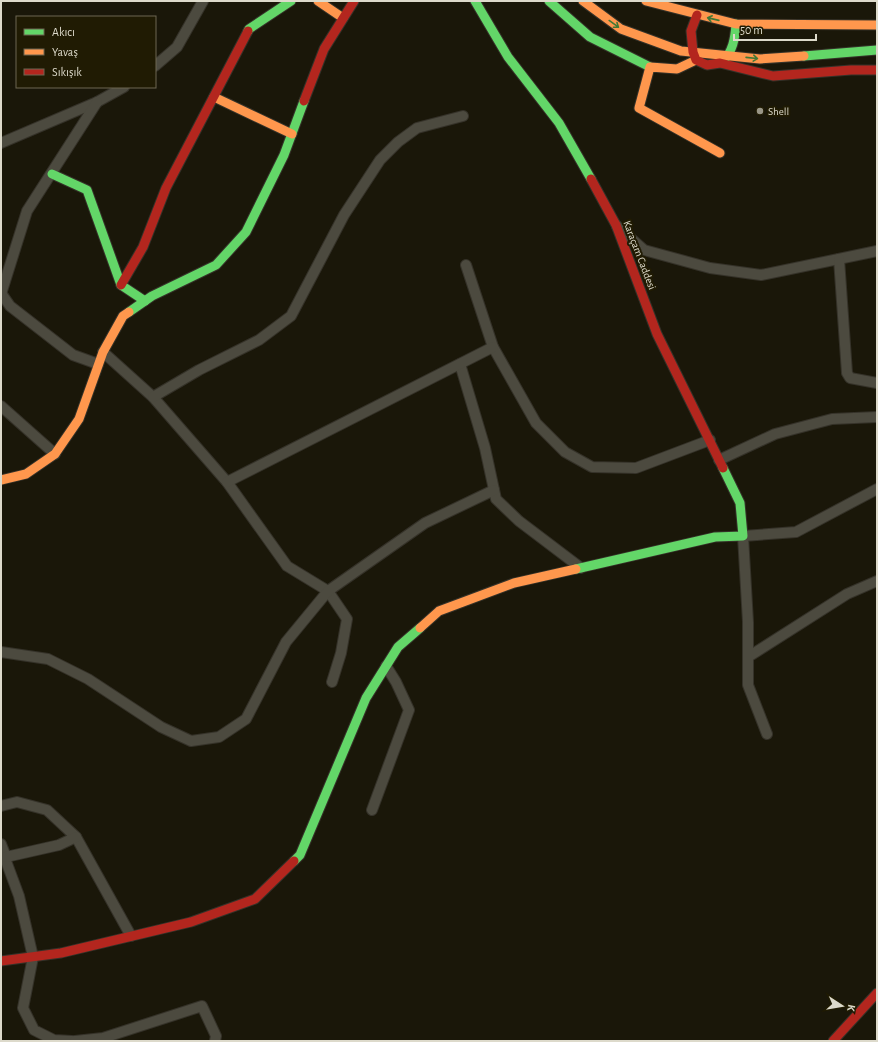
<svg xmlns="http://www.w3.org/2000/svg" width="878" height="1042" font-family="'Alegreya Sans',sans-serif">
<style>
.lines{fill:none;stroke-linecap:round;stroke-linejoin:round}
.street-casing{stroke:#353229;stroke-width:12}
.fast-casing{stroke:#353229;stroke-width:11}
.slow-casing{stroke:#353229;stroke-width:11}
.jam-casing{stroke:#353229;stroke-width:11}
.street{stroke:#4c4a3f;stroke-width:10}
.fast{stroke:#63d668;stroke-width:9}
.slow{stroke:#ff974d;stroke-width:9}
.jam{stroke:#b3261e;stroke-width:9}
.oneway{stroke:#427836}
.poi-dot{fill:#999687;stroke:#201b03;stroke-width:1.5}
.labels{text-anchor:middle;stroke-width:4;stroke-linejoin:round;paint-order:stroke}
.poi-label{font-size:11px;fill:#dddacb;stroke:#201b03;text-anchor:start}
.street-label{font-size:11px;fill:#dddacb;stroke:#201b03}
</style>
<rect width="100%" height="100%" fill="#1a1709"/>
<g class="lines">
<defs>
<g id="street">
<polyline points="155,66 177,47 203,1"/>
<polyline points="1,143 97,102 124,87"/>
<polyline points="617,226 644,250 710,268 761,275 877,251"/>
<polyline points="839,259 847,373 850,378 877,383"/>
<polyline points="466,265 493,347 536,423 565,452 592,467 636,468 710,440"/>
<polyline points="1,293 10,306 73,355 98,364"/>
<polyline points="1,294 27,211 97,102"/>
<polyline points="103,352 153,397 227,482 287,566 328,591 347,619 341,653 332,682"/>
<polyline points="460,364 485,448 496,499 519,521 581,568"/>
<polyline points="153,397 199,370 259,340 291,316 344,215 380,160 398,142 417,128 463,116"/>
<polyline points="1,406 55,454"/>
<polyline points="719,460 775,434 832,419 877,417"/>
<polyline points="227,482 493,347"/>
<polyline points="1,652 48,659 88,679 161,727 191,741 219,737 246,719 286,642 328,591 425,523 494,490"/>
<polyline points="748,657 847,594 877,581"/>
<polyline points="767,734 748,685 748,622 743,536 796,532 877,489"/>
<polyline points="1,806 17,802 47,810 76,837 131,936"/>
<polyline points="372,810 409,710 396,682 386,666"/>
<polyline points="1,844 6,857 6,861 19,896 33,957 23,1008 34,1030 54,1040 72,1041"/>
<polyline points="6,857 59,845 76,837"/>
<polyline points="75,1041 103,1038 202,1006 216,1036 215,1041"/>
</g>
<g id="fast">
<polyline points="475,1 508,57 559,123 591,179"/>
<polyline points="549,1 590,37 650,67"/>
<polyline points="248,31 249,29 291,1"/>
<polyline points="804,56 877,50"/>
<path d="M 722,62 C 733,52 735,38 736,24"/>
<polyline points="52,174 87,190 121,285 145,301"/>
<polyline points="129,312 152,296 216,265 246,232 284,155 304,101"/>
<polyline points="576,569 715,537 743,536 740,503 723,468"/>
<polyline points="294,861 300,855 366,698 398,647 420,628"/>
</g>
<g id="slow">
<polyline points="318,1 343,18"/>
<polyline points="583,1 621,29 681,51 760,59 804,56"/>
<polyline points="646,1 736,24 877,25"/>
<polyline points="696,60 677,69 650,67 639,108 720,153"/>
<polyline points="214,97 292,134"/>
<polyline points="1,480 26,474 55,454 79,419 103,352 123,316 129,312"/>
<polyline points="420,628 439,611 514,583 576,569"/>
</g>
<g id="jam">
<polyline points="697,15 691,31 693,52 696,60 707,65 720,63 773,76 851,70 877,70"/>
<polyline points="304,101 324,49 354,1"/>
<polyline points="591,179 616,225 657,334 723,468"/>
<polyline points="121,285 143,247 166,188 248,31"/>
<polyline points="1,961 61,953 191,922 255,899 294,861"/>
<polyline points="833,1041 877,993"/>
</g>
</defs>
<!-- street casing -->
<use href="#street" class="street-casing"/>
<!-- fast casing -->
<use href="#fast" class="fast-casing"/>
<!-- slow casing -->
<use href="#slow" class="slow-casing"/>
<!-- jam casing -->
<use href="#jam" class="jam-casing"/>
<!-- street -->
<use href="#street" class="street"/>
<!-- fast -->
<use href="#fast" class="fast"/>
<!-- slow -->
<use href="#slow" class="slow"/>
<!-- jam -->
<use href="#jam" class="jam"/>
</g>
<!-- one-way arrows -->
<defs><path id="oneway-shaft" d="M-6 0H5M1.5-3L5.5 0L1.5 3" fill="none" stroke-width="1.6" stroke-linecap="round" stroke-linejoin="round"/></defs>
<g class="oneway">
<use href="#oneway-shaft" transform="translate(713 19) rotate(-167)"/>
<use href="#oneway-shaft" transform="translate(614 24) rotate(36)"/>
<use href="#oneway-shaft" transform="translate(752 58) rotate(6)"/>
</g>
<!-- markers -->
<circle class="poi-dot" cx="760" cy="111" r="4"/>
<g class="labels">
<!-- poi labels -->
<g class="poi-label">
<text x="768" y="115">Shell</text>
</g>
<!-- street labels -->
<g class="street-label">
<text transform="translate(640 255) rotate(69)" y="4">Karaçam Caddesi</text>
</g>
</g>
<!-- border -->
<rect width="878" height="1042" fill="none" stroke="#dddacb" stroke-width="4"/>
<!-- legend -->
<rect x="16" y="16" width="140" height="72" fill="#201b03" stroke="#6c6753"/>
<rect x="24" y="29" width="20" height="6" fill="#63d668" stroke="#6c6753"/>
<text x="52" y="36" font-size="12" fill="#dddacb">Akıcı</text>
<rect x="24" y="49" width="20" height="6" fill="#ff974d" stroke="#6c6753"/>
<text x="52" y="56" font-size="12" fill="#dddacb">Yavaş</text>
<rect x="24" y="69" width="20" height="6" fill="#b3261e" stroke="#6c6753"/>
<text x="52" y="76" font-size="12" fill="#dddacb">Sıkışık</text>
<!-- north arrow -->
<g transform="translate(842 1006) rotate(102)" stroke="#201b03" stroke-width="3" paint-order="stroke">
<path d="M0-3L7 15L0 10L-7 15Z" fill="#dddacb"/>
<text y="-6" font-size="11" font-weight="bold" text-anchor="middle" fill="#dddacb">K</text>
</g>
<!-- scale -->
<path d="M734 34v6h82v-6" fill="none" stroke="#dddacb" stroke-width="2"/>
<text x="740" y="34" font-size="12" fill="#dddacb" stroke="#201b03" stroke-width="3" paint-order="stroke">50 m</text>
</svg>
